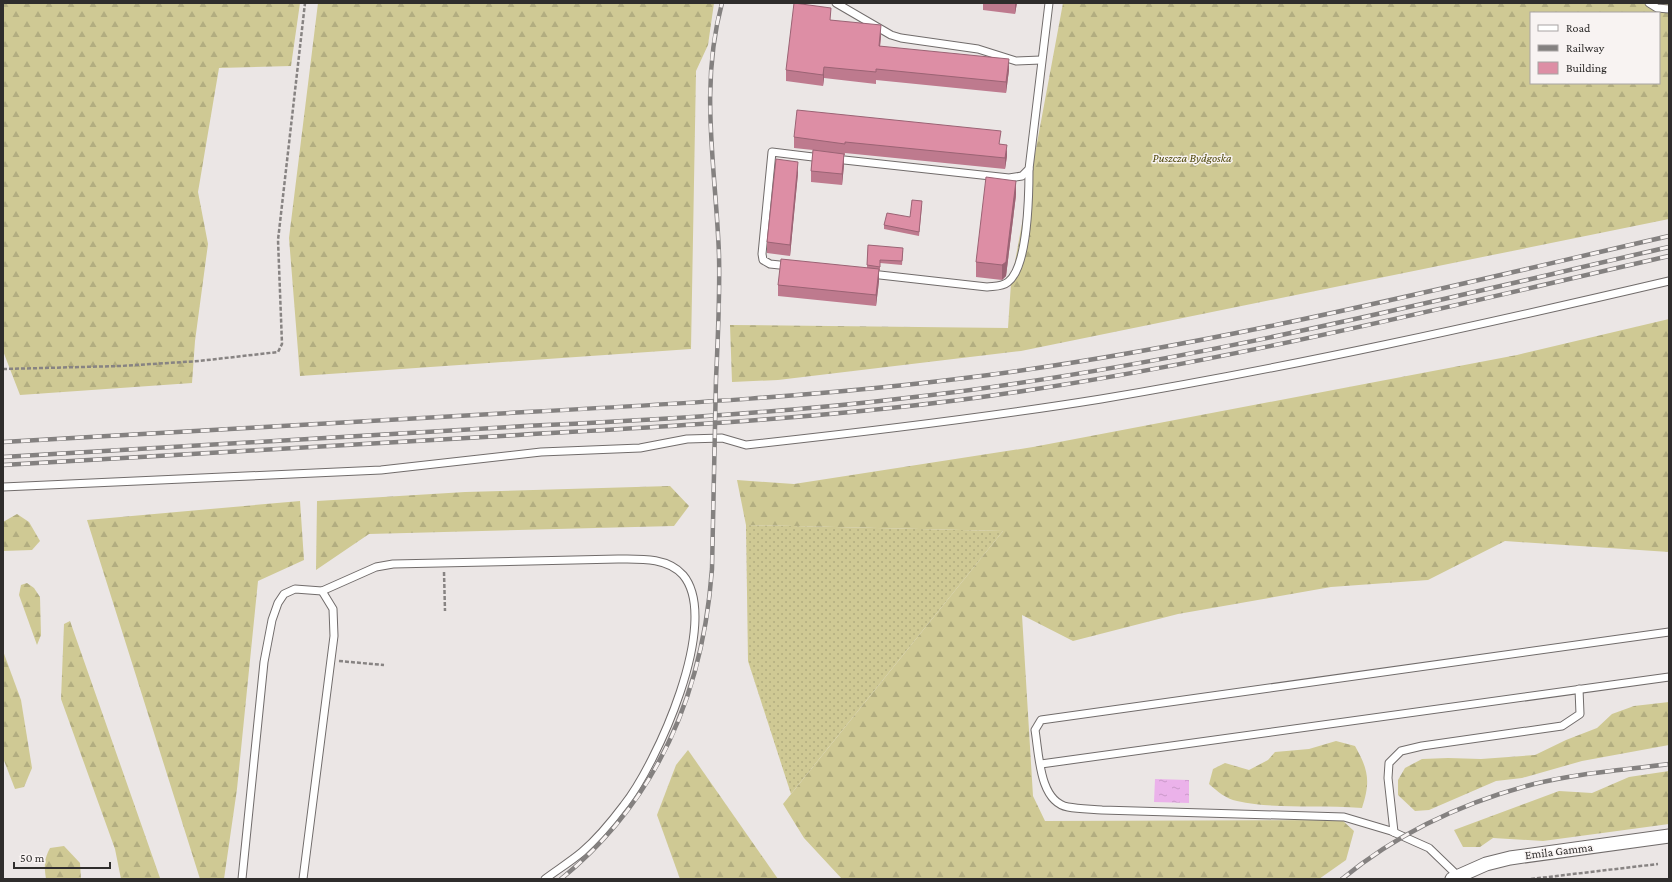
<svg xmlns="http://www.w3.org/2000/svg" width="1672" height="882" font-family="'Crimson Pro',serif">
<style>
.grass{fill:url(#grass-dots)}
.forest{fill:url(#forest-firs);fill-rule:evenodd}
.water{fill:url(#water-ripples)}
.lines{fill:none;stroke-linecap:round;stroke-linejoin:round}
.service-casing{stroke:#716c6b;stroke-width:9}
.minor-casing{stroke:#716c6b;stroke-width:15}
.path{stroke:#878382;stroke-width:2.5;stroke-dasharray:4 2;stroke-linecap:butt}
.service{stroke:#fff;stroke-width:7}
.minor{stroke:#fff;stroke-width:13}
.rail-casing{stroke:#848180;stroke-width:4.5}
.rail{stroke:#f8f3f2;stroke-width:3;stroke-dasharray:9;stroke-linecap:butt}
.wall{fill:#be7a8e}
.shaded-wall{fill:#9b6374}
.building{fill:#dd8ea5;stroke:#9b6374}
.labels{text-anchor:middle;stroke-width:3;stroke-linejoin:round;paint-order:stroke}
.park-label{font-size:12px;font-style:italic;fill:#4d4607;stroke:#f8f3f2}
.street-label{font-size:12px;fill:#2f2d2c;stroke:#f8f3f2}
</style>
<defs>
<pattern id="grass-dots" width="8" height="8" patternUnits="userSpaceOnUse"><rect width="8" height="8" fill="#cfc994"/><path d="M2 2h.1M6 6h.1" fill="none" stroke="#b2ad80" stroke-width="1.8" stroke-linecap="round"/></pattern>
<pattern id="forest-firs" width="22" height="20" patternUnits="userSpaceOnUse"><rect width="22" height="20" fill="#cfc994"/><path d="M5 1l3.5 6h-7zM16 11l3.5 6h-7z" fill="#b2ad80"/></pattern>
<pattern id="water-ripples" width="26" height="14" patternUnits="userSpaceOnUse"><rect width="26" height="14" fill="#ebb2ea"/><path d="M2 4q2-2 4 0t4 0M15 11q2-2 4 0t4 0" fill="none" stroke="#ca99c9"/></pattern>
</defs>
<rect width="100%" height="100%" fill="#ebe6e5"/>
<!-- grass -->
<polygon class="grass" points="746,525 1003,531 791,794 748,661"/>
<!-- forest -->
<g class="forest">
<polygon points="3,3 300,3 291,66 219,68 198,192 208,244 195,341 192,383 20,395 3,351"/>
<polygon points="318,3 714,3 708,45 696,71 691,349 300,376 289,238"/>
<path d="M 1063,3 L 1669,3 L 1669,219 L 1021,351 L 778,380 L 732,382 L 730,325 L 1008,328 L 1011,283 ZM 1531,13 L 1659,13 L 1659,83 L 1531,83 Z"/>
<polygon points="1669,319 1669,552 1505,541 1428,580 1331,587 1178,614 1073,641 1022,615 1033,796 1045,821 1342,820 1354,831 1346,860 1319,879 842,879 804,838 783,804 1003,531 746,525 737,480 794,484 1033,447 1517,355"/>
<polygon points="670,486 689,506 674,526 369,534 316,570 317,501 465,492"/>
<polygon points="300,501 304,560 258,581 237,789 224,879 200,879 87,520"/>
<polygon points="17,514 29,522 40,541 32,550 3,551 3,522"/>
<polygon points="27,583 34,588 40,597 41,635 37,645 19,595 21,585"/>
<polygon points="70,621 160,878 160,879 121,879 115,849 61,699 64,624"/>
<polygon points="3,651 21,700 32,768 24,787 15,789 3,758"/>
<polygon points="1669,702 1669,745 1582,761 1522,778 1496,781 1429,810 1415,811 1398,795 1398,780 1405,768 1422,759 1448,758 1481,759 1535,755 1566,740 1597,728 1612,714 1634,706"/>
<path d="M 1336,741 L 1355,746 C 1368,769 1371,781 1362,808 C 1321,804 1278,810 1237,801 C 1226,799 1217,791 1209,784 L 1213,769 L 1225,763 L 1249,770 L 1268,760 L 1275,752 L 1309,749 Z"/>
<polygon points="688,750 778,879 680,879 657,815 676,765"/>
<polygon points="1669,771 1669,824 1543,841 1493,838 1480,847 1463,847 1454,830 1559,791 1592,793 1629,777"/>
<path d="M 64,846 L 80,863 L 81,879 L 46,879 C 44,866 44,859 50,848 Z"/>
</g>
<!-- water -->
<polygon class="water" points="1155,779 1189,780 1189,803 1154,802"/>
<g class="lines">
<defs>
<g id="service">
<polyline points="836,3 891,35 901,38 978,49 1016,61 1041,60"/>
<polyline points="1649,3 1657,8 1669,9"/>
<polyline points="835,159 1009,178 1022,176 1029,169 1049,3"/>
<polyline points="789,266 770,264 763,260 762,254 772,152 821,158"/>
<path d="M 871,274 L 987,287 C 994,286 1002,287 1008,282 C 1028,267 1029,194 1029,169"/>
<path d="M 3,487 L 381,470 L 541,452 L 640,448 L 687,439 L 722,438 L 746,445 C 865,432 983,418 1101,399 C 1292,367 1481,325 1669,281"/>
<polyline points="1041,764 1669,677"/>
<polyline points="1394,832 1388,778 1389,763 1401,751 1422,746 1562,726 1580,714 1579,689"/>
<path d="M 1458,876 L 1429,848 L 1420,844 L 1391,831 L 1344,817 L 1102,810 C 1091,809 1079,809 1068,807 C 1039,802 1039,753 1035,730 L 1041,720 L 1669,632"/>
<path d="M 242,879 L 264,662 L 272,620 L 278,603 L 284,594 L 295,589 L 322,591 L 376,567 L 393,564 L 618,559 C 639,559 667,557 683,575 C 722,621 656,765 624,805 C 612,821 597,839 582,852 C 570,862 557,870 545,879"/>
<polyline points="303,879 334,636 333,609 322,591"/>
</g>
<polyline id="minor" points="1452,879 1486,864 1510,858 1669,836"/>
</defs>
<!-- service casing -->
<use href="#service" class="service-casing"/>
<!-- minor casing -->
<use href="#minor" class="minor-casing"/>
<!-- path -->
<g class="path">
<polyline points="3,369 121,366 199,361 278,352 282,344 278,240 305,3"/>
<polyline points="444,572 445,611"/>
<polyline points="339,661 384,665"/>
<polyline points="1531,879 1658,864"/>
</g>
<!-- service -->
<use href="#service" class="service"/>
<!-- minor -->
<use href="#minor" class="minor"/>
<defs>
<g id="rail">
<path d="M 3,442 C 177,432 352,422 526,412 C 676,404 825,396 973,377 C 1208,347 1438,289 1669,236"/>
<path d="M 3,457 C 172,447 341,437 510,427 C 642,420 774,414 906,398 C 1164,369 1416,305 1669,247"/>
<path d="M 3,465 C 175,455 346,445 518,435 C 673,426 828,418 982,397 C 1214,365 1441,308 1669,256"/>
<path d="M 561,879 C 659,799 703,692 712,569 C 713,505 715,442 716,379 C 718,337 720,296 719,255 C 716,169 699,88 722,3"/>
<path d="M 1342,879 C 1398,833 1464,802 1534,784 C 1578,773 1624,770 1669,764"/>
</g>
</defs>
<!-- rail casing -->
<use href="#rail" class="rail-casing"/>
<!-- rail -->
<use href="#rail" class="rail"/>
</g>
<!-- wall -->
<g class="wall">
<polygon points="983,3 1017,3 1015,14 983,10"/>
<polygon points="831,20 881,36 880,46 1009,70 1006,93 876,80 876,84 824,78 823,86 786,81 786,70"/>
<polygon points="794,137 1001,144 1007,156 1005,169 845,153 845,155 844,155 844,165 842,185 811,182 811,171 813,150 794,148"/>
<polygon points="798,173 790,256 767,253 767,242"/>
<polygon points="1016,195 1006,276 1002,280 976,277 976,262"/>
<polygon points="922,205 919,236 884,229 884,225 910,217"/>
<polygon points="868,245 903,251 902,265 880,263 880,271 879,270 879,281 876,306 778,296 778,285 867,268"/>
</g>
<!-- shaded-wall -->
<g class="shaded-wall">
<polygon points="1015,3 1017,3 1015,14"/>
<polygon points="881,25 881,36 879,57 879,46"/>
<polygon points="1009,59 1009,70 1006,93 1006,82"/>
<polygon points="824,67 824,78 823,86 823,75"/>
<polygon points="1007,145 1007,156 1005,169 1005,158"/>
<polygon points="844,154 844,165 842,185 842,174"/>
<polygon points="798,162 798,173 790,256 790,245"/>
<polygon points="1016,181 1016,195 1006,276 1002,280 1002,265"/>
<polygon points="879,269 879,281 876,306 876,295"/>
</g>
<!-- building -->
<g class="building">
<polygon points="794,3 831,8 830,20 881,25 879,46 1009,59 1006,82 876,69 876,72 824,67 823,75 786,70"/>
<polygon points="797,110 1001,131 999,144 1007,145 1005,158 845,142 845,144 794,137"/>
<polygon points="813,150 844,154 842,174 811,171"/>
<polygon points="776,159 798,162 790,245 767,242"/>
<polygon points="986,177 1016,181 1006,262 1002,265 976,262"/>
<polygon points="912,200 922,201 919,232 884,225 887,213 910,217"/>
<polygon points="868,245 903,248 902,261 880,260 880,267 867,265"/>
<polygon points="781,259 879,269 876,295 778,285"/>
</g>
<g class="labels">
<!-- park labels -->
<g class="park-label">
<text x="1192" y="162">Puszcza Bydgoska</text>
</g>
<!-- street labels -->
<g class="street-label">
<text transform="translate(1559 851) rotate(-7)" y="4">Emila Gamma</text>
</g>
</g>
<!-- border -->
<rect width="1672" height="882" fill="none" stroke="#2f2d2c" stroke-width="8"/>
<!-- legend -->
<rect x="1530" y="12" width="130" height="72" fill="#f8f3f2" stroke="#a8a4a3"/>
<rect x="1538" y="25" width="20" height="6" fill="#ffffff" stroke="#a8a4a3"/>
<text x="1566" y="32" font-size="12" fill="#2f2d2c">Road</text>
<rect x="1538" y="45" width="20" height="6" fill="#848180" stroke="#a8a4a3"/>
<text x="1566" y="52" font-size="12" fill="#2f2d2c">Railway</text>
<rect x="1538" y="62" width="20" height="12" fill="#dd8ea5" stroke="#a8a4a3"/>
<text x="1566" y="72" font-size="12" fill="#2f2d2c">Building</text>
<!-- scale -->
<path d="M14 862v6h96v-6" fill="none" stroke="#2f2d2c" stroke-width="2"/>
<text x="20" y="862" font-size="12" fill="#2f2d2c" stroke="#f8f3f2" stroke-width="3" paint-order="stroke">50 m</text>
</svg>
